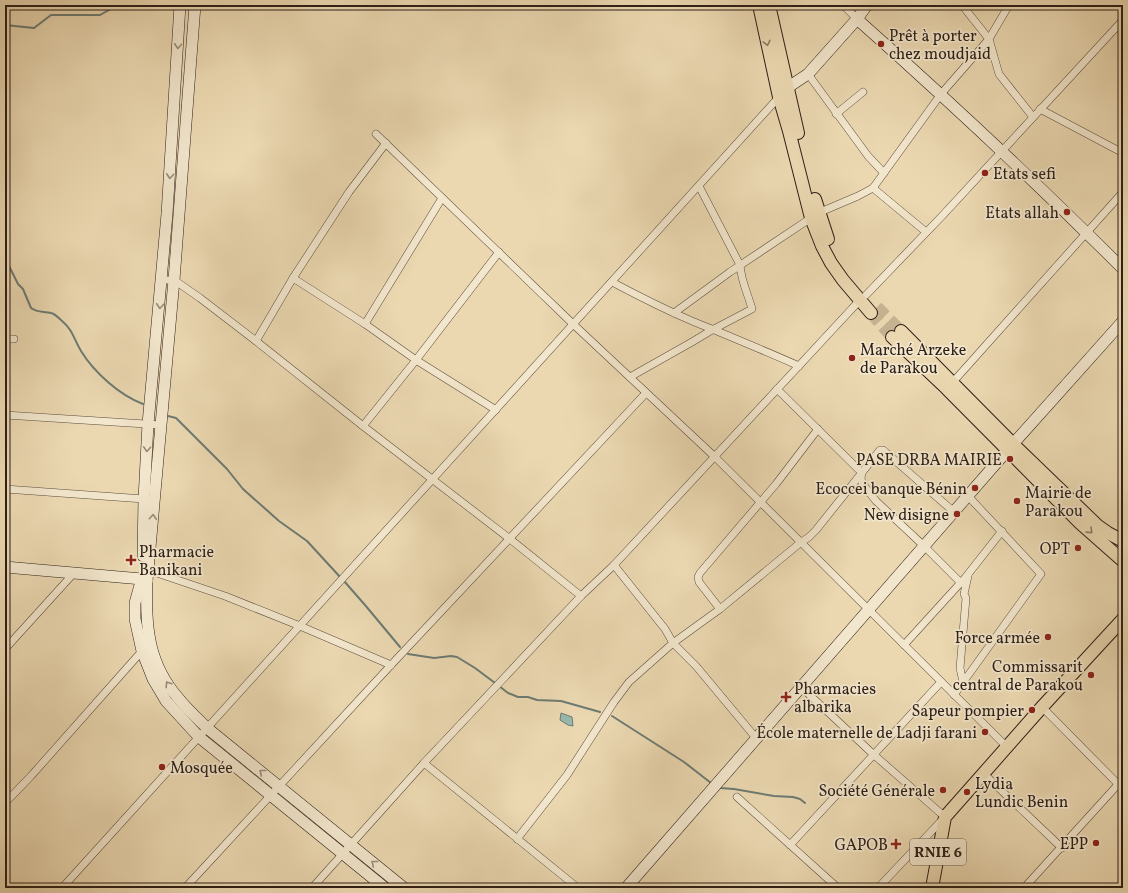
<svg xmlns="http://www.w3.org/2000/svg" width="1128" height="893" font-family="Vollkorn,serif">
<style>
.water{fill:#98b9af;stroke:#6d7b73}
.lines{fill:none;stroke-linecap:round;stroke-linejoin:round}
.stream{stroke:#6d7b73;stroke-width:2}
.primary-tunnel{stroke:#c5b392;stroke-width:12;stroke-dasharray:12 6;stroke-linecap:butt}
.street-casing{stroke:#5c4d3e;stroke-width:8}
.secondary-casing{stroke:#2d1f18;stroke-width:12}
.primary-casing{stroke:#2d1f18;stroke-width:14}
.street{stroke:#f2e6cc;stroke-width:7}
.secondary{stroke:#f2e6cc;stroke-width:11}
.primary{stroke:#ebd8b1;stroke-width:12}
.oneway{stroke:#8c7c64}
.oneway2{stroke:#998c7b}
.poi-dot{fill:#8f2418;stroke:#f2e6cc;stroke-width:1.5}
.labels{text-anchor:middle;stroke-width:3.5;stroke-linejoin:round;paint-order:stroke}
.shield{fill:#f2e6cc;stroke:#685b4e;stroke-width:1}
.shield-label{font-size:15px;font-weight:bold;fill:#2d1f18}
.poi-label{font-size:16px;fill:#2d1f18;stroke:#f2e6cc;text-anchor:end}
</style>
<rect width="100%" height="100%" fill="#ebd8b1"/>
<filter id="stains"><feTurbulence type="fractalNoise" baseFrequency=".005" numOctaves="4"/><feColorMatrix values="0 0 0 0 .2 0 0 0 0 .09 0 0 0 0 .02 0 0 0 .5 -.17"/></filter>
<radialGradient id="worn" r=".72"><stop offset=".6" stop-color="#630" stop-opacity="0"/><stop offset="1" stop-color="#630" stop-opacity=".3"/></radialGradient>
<!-- water -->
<polygon class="water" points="561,713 572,717 573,726 568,725 560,720"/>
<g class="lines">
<!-- stream -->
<g class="stream">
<polyline points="5,25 34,28 51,15 100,15 118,5"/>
<path d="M 5,258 L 18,284 L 23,289 L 31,308 C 38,313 44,311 51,313 C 55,314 59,318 61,320 C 74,331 73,338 81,351 C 94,372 119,395 143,404"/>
<polyline points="168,416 176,418 227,469 243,489 279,521 307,541 341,578"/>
<polyline points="344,581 365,605 400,647"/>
<polyline points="408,654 434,658 451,656 457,657 475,668 495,683"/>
<polyline points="499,686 508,693 518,697 528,697 537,700 561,701 600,712"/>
<polyline points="612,716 684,762 711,783"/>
<polyline points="719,787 720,788 734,789 774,796 793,797 800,799 805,803"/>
</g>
<!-- primary-tunnel -->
<g class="primary-tunnel">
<polyline points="877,307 901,331"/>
<polyline points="871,313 892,337"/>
</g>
<defs>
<g id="street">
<polyline points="843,5 857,19"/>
<polyline points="962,5 989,39 999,74 1033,117"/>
<polyline points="5,7 9,5"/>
<polyline points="808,74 868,156 884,173"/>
<polyline points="1040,109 1123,153"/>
<polyline points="836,114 863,92"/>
<polyline points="376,134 573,324 715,457 1007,747"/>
<polyline points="873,188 926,232"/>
<polyline points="818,213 858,196 873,188 941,94 989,39 1009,5"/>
<polyline points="293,278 365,324 416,360 496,410"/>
<polyline points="162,280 174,280 200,298 256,341 363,426 510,539 581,596"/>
<path d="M 612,282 C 644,299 677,316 712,329 C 741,341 770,353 799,366"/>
<polyline points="866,295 943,215 1123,20"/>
<polyline points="674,313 730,272 811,218"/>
<polyline points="365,324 442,198"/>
<polyline points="5,339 14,339"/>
<polyline points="256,341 293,278 349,192 386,143"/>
<path d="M 630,377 L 692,342 L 712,330 L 752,309 C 748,294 741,281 740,265 L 699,186"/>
<polyline points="953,382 1123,192"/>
<polyline points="777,389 862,473 861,478 862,483 876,501 924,546 961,583"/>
<polyline points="5,415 161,425"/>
<polyline points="363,426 416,360 499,252"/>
<polyline points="5,489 144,499"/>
<polyline points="614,565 665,629 673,643 696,666 756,738"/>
<polyline points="148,570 225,596 300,626 391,665"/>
<polyline points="720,609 699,582 698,577 700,573 776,484 818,429"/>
<polyline points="904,645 965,578 1002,531"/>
<polyline points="5,649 74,573"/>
<polyline points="963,682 960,668 966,598 964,594 968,576"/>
<polyline points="801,687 873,754 945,817 878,888"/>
<polyline points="954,695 1041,574 968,496"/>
<polyline points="1042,707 1118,784"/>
<polyline points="424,763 578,888"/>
<polyline points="983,773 1062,848"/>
<polyline points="737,797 838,888"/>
<polyline points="5,803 31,776 142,651"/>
<polyline points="517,839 567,775 614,702 629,682 673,643 720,609 800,543 809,537 816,530 880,450 883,450 954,512"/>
<polyline points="790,845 941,682"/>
<polyline points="62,888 779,97"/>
<polyline points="185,888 391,665 646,393"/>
<polyline points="312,888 424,763 581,596 614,565 860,300"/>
<polyline points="1024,888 1123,779"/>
</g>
<g id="secondary">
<path d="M 195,5 L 174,280 L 147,581 C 145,626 148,664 179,699 C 188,710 198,719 207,728 L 404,888"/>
<path d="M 857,19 C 948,100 1037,183 1123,269"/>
<polyline points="782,94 787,88 808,74 857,19 867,5"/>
<polyline points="143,556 144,499 148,424 167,214 180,5"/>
<polyline points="5,567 142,579 147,581"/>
<polyline points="142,578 135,603 135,619 142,651 153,679 166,701 199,737 385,888"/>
<polyline points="626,888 1013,444 1123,321"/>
</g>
<g id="primary">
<polyline points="759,5 779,97 789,131 811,218 822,246 831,263 843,280 871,313"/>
<polyline points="769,5 798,133"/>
<polyline points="815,199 828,239"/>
<polyline points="901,331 1013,444 1098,526 1108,533 1123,541"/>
<polyline points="892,337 946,388 1080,523 1123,561"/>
<polyline points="932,888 945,817 1042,707 1123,619"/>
</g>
</defs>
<!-- street casing -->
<use href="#street" class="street-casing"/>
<!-- secondary casing -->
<use href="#secondary" class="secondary-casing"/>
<!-- primary casing -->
<use href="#primary" class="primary-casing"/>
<!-- street -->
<use href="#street" class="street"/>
<!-- secondary -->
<use href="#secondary" class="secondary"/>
<!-- primary -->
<use href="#primary" class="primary"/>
</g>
<!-- one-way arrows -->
<defs><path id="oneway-chevron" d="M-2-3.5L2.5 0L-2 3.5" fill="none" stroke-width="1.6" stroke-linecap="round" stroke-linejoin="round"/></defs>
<g class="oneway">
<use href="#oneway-chevron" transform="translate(767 43) rotate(77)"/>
<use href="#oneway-chevron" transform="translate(1090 531) rotate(44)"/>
</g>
<g class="oneway2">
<use href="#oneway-chevron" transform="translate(178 46) rotate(94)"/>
<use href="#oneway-chevron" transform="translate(170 176) rotate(94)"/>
<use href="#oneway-chevron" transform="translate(160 306) rotate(95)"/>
<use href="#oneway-chevron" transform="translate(147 449) rotate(93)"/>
<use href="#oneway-chevron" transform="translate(153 517) rotate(-85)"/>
<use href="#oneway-chevron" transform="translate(168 684) rotate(-123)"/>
<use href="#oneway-chevron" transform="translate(262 772) rotate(-141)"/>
<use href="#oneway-chevron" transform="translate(374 863) rotate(-141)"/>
</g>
<!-- markers -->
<g class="poi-dot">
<circle cx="881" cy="44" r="4"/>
<circle cx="985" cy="173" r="4"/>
<circle cx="1067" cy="212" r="4"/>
<circle cx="852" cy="358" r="4"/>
<circle cx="1010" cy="459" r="4"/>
<circle cx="975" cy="488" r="4"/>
<circle cx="1017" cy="501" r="4"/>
<circle cx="957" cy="514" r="4"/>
<circle cx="1078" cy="548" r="4"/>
<path d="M129 554h4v4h4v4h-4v4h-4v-4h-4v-4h4z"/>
<circle cx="1048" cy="637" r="4"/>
<circle cx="1091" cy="675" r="4"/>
<path d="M784 691h4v4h4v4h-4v4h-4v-4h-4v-4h4z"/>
<circle cx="1032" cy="710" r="4"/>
<circle cx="985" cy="732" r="4"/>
<circle cx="162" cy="767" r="4"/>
<circle cx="943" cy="790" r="4"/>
<circle cx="967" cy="792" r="4"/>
<circle cx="1096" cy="843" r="4"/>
<path d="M894 838h4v4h4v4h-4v4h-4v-4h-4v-4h4z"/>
</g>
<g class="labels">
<!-- shield labels -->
<rect class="shield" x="910" y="839" width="56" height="26" rx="3"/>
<g class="shield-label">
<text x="938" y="857">RNIE 6</text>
</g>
<!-- poi labels -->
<g class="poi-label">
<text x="889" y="41" text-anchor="start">Prêt à porter<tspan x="889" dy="18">chez moudjaid</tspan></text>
<text x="993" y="179" text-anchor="start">Etats sefi</text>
<text x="1059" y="218">Etats allah</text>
<text x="860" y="355" text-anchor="start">Marché Arzeke<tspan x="860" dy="18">de Parakou</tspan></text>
<text x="1002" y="465">PASE DRBA MAIRIE</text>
<text x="967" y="494">Ecoccei banque Bénin</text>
<text x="1025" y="498" text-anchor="start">Mairie de<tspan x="1025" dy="18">Parakou</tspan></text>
<text x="949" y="520">New disigne</text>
<text x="1070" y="554">OPT</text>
<text x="139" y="557" text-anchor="start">Pharmacie<tspan x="139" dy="18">Banikani</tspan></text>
<text x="1040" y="643">Force armée</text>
<text x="1083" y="672">Commissarit<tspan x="1083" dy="18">central de Parakou</tspan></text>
<text x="794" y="694" text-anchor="start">Pharmacies<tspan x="794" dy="18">albarika</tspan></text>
<text x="1024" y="716">Sapeur pompier</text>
<text x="977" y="738">École maternelle de Ladji farani</text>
<text x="170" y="773" text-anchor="start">Mosquée</text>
<text x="975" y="789" text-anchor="start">Lydia<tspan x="975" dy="18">Lundic Benin</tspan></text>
<text x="935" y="796">Société Générale</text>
<text x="1088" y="849">EPP</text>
<text x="888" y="850">GAPOB</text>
</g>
</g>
<!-- margin -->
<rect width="1128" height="893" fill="none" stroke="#ebd8b1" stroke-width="20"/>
<rect x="6" y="6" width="1116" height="881" fill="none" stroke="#2d1f18" stroke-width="2"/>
<rect x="10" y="10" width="1108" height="873" fill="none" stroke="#2d1f18"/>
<rect width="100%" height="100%" filter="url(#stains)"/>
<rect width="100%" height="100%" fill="url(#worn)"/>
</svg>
